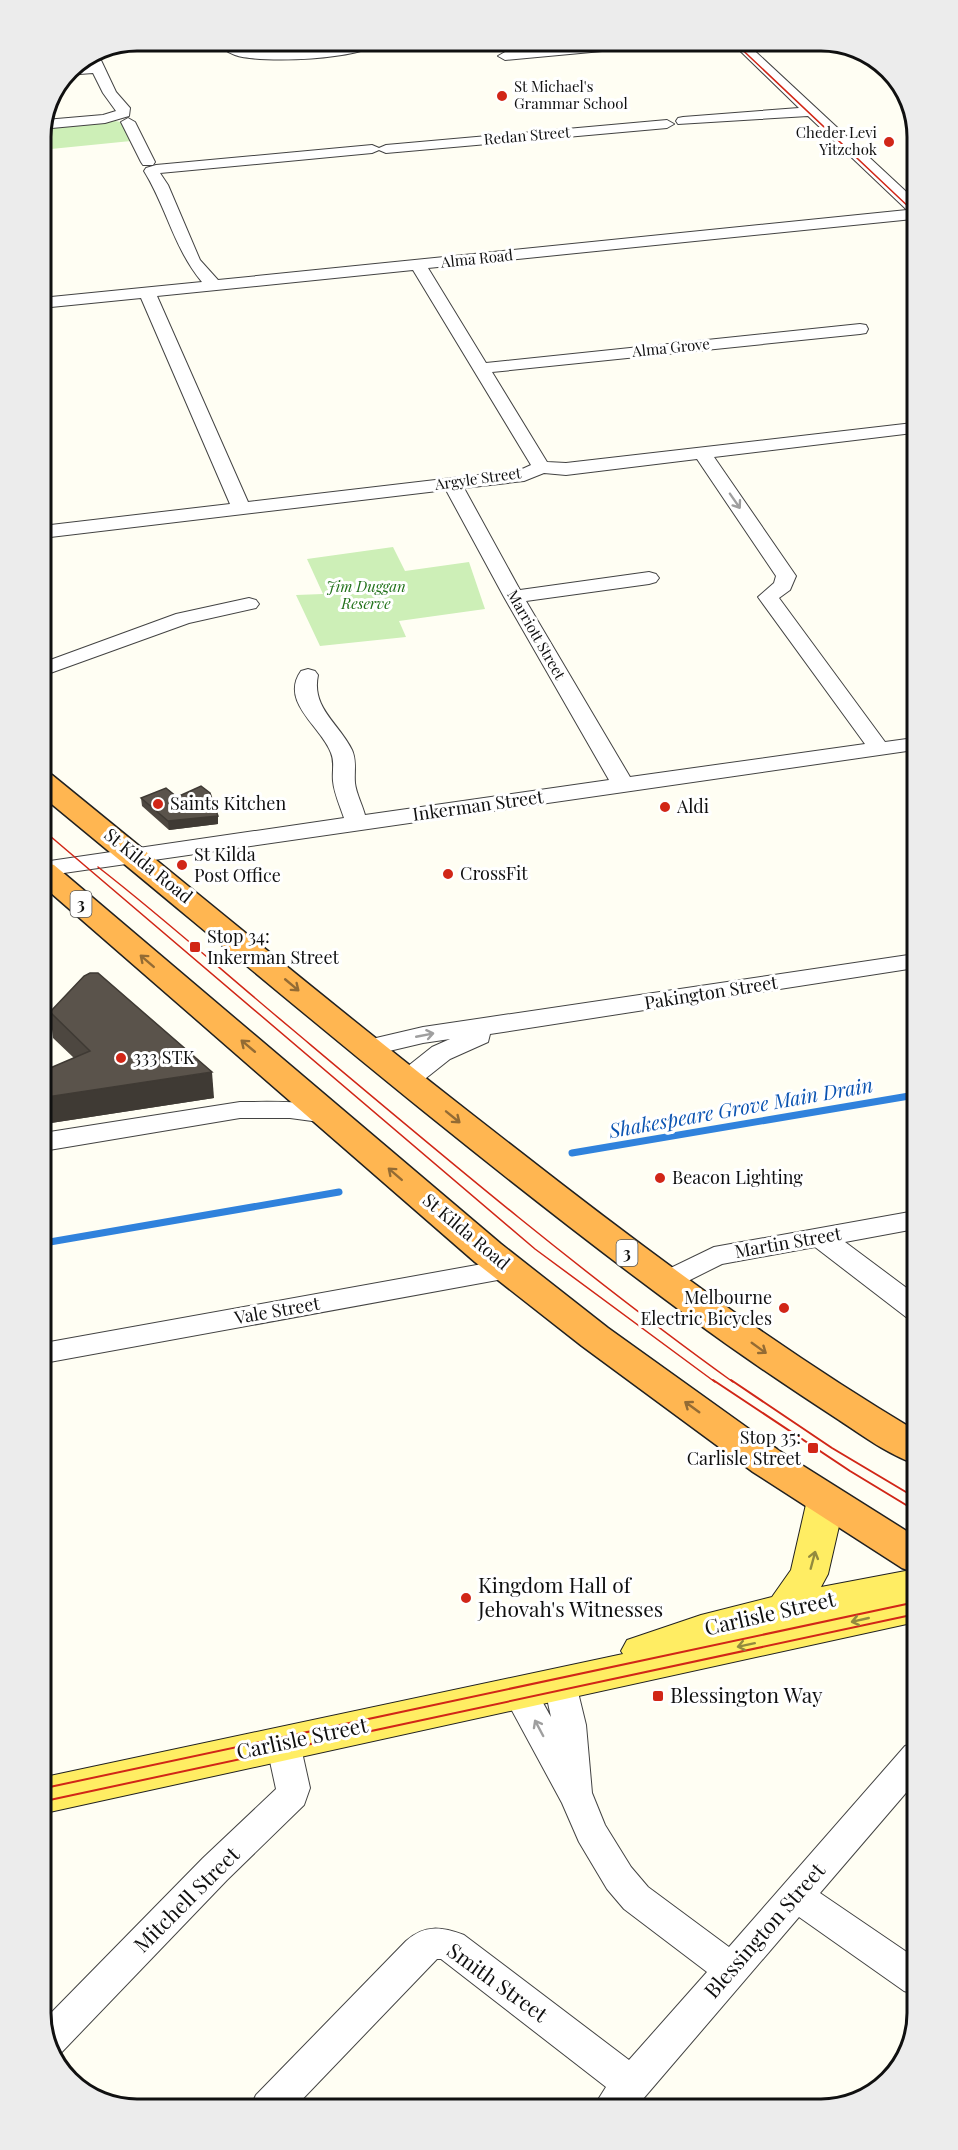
<svg xmlns="http://www.w3.org/2000/svg" width="958" height="2150" font-family="'Playfair Display',serif">
<style>
.green{fill:#cdefb7}
.lines{fill:none;stroke-linecap:round;stroke-linejoin:round}
.stream{stroke:#3082dc;stroke-width:7}
.minor-casing{stroke:#434343;stroke-width:2}
.major-casing{stroke:#212121;stroke-width:2}
.highway-casing{stroke:#212121;stroke-width:3}
.minor{fill:#fff;fill-rule:evenodd}
.major{fill:#ffed63;fill-rule:evenodd}
.highway{fill:#ffb651;fill-rule:evenodd}
.tram-far1{stroke:#d12617;stroke-width:1.5}
.tram{stroke:#d12617;stroke-width:2}
.wall{fill:#4d4740}
.shaded-wall{fill:#3f3a34}
.building{fill:#5a534b;stroke:#3f3a34;stroke-width:1.5}
.oneway{stroke:#9f9f9f}
.oneway2{stroke:#936b34}
.oneway3{stroke:#938a3e}
.poi-dot{fill:#d12617;stroke:#fff;stroke-width:2}
.labels{text-anchor:middle;stroke-width:6;stroke-linejoin:round;paint-order:stroke}
.far-poi-label{font-size:15px;fill:#101010;stroke:#fff;text-anchor:start}
.far-street-label{font-size:15px;fill:#101010;stroke:#fff}
.far-park-label{font-size:15px;font-style:italic;fill:#1f7018;stroke:#fff}
.shield{fill:#fff;stroke:#585858;stroke-width:1.5}
.shield-label{font-size:16px;font-weight:bold;fill:#101010}
.poi-label{font-size:18px;fill:#101010;stroke:#fff;text-anchor:start}
.street-label{font-size:18px;fill:#101010;stroke:#fff}
.water-label{font-size:20px;font-style:italic;fill:#0a53b1;stroke:#fff}
.near-poi-label{font-size:21px;fill:#101010;stroke:#fff;text-anchor:start}
.near-street-label{font-size:21px;fill:#101010;stroke:#fff}
.rim{fill:none;stroke:#101010;stroke-width:3}
</style>
<rect width="100%" height="100%" fill="#fffef3"/>
<!-- green -->
<g class="green">
<polygon points="115,121 121,122 131,141 41,150 42,127"/>
<polygon points="393,547 405,571 469,562 485,609 399,621 406,637 320,646 296,595 323,594 307,559"/>
</g>
<g class="lines">
<!-- stream -->
<g class="stream">
<polyline points="572,1153 915,1095"/>
<polyline points="44,1243 339,1192"/>
</g>
<defs>
<g id="minor">
<path d="M 218,41 L 231,41 L 247,50 L 274,52 L 332,48 L 364,41 L 382,41 C 364,60 260,64 235,55 C 227,52 221,48 218,41 Z"/>
<polygon points="611,41 633,41 631,44 602,51 505,60 498,56 505,52"/>
<path d="M 730,41 L 744,41 L 913,198 L 913,219 L 428,268 L 486,363 L 860,324 L 866,325 L 868,329 L 866,333 L 860,334 L 492,372 L 547,462 L 566,463 L 913,423 L 913,433 L 714,457 L 796,576 L 790,590 L 779,598 L 885,742 L 914,738 L 914,750 L 43,876 L 43,862 L 344,818 C 340,806 334,793 333,781 C 332,772 335,762 331,753 C 322,727 279,702 301,671 L 308,669 L 315,671 L 318,675 C 311,708 339,723 352,750 C 357,761 354,772 355,783 C 356,793 362,804 365,815 L 609,780 L 504,597 L 446,490 L 42,538 L 42,526 L 230,504 L 141,298 L 41,308 L 41,298 L 202,282 C 173,247 167,208 144,171 L 146,168 L 156,165 L 372,145 L 379,148 L 386,145 L 667,120 L 674,124 L 667,128 L 386,153 L 379,150 L 372,153 L 160,173 L 168,185 L 200,260 L 218,280 L 907,210 L 808,116 L 678,124 L 676,121 L 678,118 L 683,117 L 799,108 ZM 413,270 L 531,465 L 520,470 L 248,502 L 157,296 ZM 697,459 L 776,576 L 774,583 L 758,597 L 865,744 L 630,777 L 526,601 L 649,584 L 656,582 L 659,578 L 656,574 L 649,572 L 520,590 L 464,488 L 524,481 L 544,473 L 566,475 Z"/>
<polygon points="99,56 116,92 130,108 129,116 105,123 41,129 45,120 103,115 116,111 103,93 93,73 66,75 69,68 89,65 87,61"/>
<polygon points="128,118 135,122 155,162 153,165 143,165 141,162 121,122"/>
<polygon points="249,598 256,600 259,604 256,608 189,623 42,676 42,663 176,614"/>
<polygon points="915,954 915,968 490,1034 488,1042 450,1059 416,1086 407,1088 398,1086 394,1080 398,1074 432,1047 450,1039 423,1043 368,1056 359,1054 355,1048 359,1042 423,1027"/>
<path d="M 240,1102 C 272,1102 305,1100 336,1109 L 340,1115 L 336,1121 L 327,1123 L 290,1118 L 240,1118 L 43,1151 L 43,1133 Z"/>
<polygon points="915,1211 915,1229 845,1242 916,1295 916,1320 906,1317 815,1247 722,1264 666,1292 656,1289 652,1282 656,1275 714,1247"/>
<polygon points="510,1259 520,1262 524,1269 520,1276 44,1363 44,1343"/>
<path d="M 560,1671 L 572,1675 L 576,1684 L 586,1725 L 592,1793 L 605,1825 L 631,1867 L 648,1887 L 729,1947 L 905,1746 L 917,1742 L 917,1780 L 820,1893 L 917,1959 L 917,1995 L 904,1991 L 799,1917 L 637,2106 L 594,2106 L 606,2087 L 441,1959 L 437,1959 L 294,2108 L 250,2108 L 256,2095 L 406,1941 C 425,1924 442,1927 464,1935 L 629,2060 L 707,1972 L 624,1909 L 607,1889 L 579,1842 L 562,1803 L 503,1694 L 507,1684 C 534,1676 539,1697 551,1717 L 544,1684 L 548,1675 Z"/>
<polygon points="283,1729 295,1733 300,1743 310,1788 304,1805 227,1880 59,2055 54,2057 46,2045 46,2018 203,1858 276,1789 266,1743 271,1733"/>
</g>
<polygon id="major" points="826,1486 839,1490 845,1500 828,1574 821,1587 916,1569 916,1622 45,1813 45,1777 623,1654 621,1651 627,1640 701,1615 772,1597 791,1570 807,1500 813,1490"/>
<g id="highway">
<path d="M 42,773 L 52,775 C 207,901 361,1029 519,1151 C 647,1251 777,1348 916,1431 L 916,1464 C 889,1455 863,1436 839,1420 C 788,1387 738,1353 689,1317 C 466,1153 256,972 42,796 Z"/>
<polygon points="43,862 54,865 501,1244 608,1328 781,1452 916,1537 916,1573 902,1568 753,1472 582,1346 475,1262 43,886"/>
</g>
</defs>
<!-- minor casing -->
<use href="#minor" class="minor-casing"/>
<!-- major casing -->
<use href="#major" class="major-casing"/>
<!-- highway casing -->
<use href="#highway" class="highway-casing"/>
<!-- minor -->
<use href="#minor" class="minor"/>
<!-- major -->
<use href="#major" class="major"/>
<!-- highway -->
<use href="#highway" class="highway"/>
<!-- tram-far1 -->
<g class="tram-far1">
<polyline points="733,41 913,211"/>
<polyline points="43,830 535,1249 715,1382"/>
<path d="M 98,867 C 165,919 228,976 293,1030 C 437,1151 580,1272 733,1382"/>
</g>
<!-- tram -->
<g class="tram">
<polyline points="713,1380 850,1471 916,1511"/>
<polyline points="731,1380 832,1448 916,1498"/>
<polyline points="45,1788 916,1602"/>
<polyline points="45,1801 916,1614"/>
</g>
</g>
<!-- wall -->
<g class="wall">
<polygon points="177,797 218,816 218,824 169,830 142,806 141,798"/>
<polygon points="50,1012 214,1098 51,1123 46,1098 43,1081 43,1071 74,1058 53,1038"/>
</g>
<!-- shaded-wall -->
<g class="shaded-wall">
<polygon points="218,816 218,824 169,830 168,821"/>
<polygon points="212,1072 214,1098 51,1123 47,1097"/>
</g>
<!-- building -->
<g class="building">
<polygon points="201,786 210,793 218,816 168,821 141,798 166,788 177,797"/>
<polygon points="90,973 98,973 212,1072 47,1097 43,1078 43,1071 90,1051 50,1012 84,976"/>
</g>
<!-- one-way arrows -->
<defs><path id="oneway-shaft" d="M-6 0H5M1.5-3L5.5 0L1.5 3" fill="none" stroke-width="1.6" stroke-linecap="round" stroke-linejoin="round" transform="scale(1.5)"/></defs>
<g class="oneway">
<use href="#oneway-shaft" transform="translate(735 501) rotate(55)"/>
<use href="#oneway-shaft" transform="translate(425 1035) rotate(-11)"/>
<use href="#oneway-shaft" transform="translate(539 1728) rotate(-118)"/>
</g>
<g class="oneway2">
<use href="#oneway-shaft" transform="translate(147 961) rotate(-139)"/>
<use href="#oneway-shaft" transform="translate(292 985) rotate(40)"/>
<use href="#oneway-shaft" transform="translate(248 1046) rotate(-140)"/>
<use href="#oneway-shaft" transform="translate(453 1117) rotate(39)"/>
<use href="#oneway-shaft" transform="translate(395 1174) rotate(-139)"/>
<use href="#oneway-shaft" transform="translate(759 1348) rotate(36)"/>
<use href="#oneway-shaft" transform="translate(692 1407) rotate(-144)"/>
</g>
<g class="oneway3">
<use href="#oneway-shaft" transform="translate(813 1560) rotate(-75)"/>
<use href="#oneway-shaft" transform="translate(860 1620) rotate(167)"/>
<use href="#oneway-shaft" transform="translate(746 1645) rotate(168)"/>
</g>
<!-- markers -->
<g class="poi-dot">
<circle cx="502" cy="96" r="6"/>
<circle cx="889" cy="142" r="6"/>
<circle cx="158" cy="804" r="6"/>
<circle cx="665" cy="807" r="6"/>
<circle cx="182" cy="865" r="6"/>
<circle cx="448" cy="874" r="6"/>
<rect x="189" y="941" width="12" height="12" rx="3"/>
<circle cx="121" cy="1058" r="6"/>
<circle cx="660" cy="1178" r="6"/>
<circle cx="784" cy="1308" r="6"/>
<rect x="807" y="1442" width="12" height="12" rx="3"/>
<circle cx="466" cy="1598" r="6"/>
<rect x="652" y="1690" width="12" height="12" rx="3"/>
</g>
<g class="labels">
<!-- far-poi labels -->
<g class="far-poi-label">
<text x="514" y="92">St Michael's<tspan x="514" dy="17">Grammar School</tspan></text>
<text x="877" y="138" text-anchor="end">Cheder Levi<tspan x="877" dy="17">Yitzchok</tspan></text>
</g>
<!-- far-street labels -->
<g class="far-street-label">
<text transform="translate(527 136) rotate(-5)" y="5">Redan Street</text>
<text transform="translate(477 259) rotate(-6)" y="5">Alma Road</text>
<text transform="translate(671 348) rotate(-6)" y="5">Alma Grove</text>
<text transform="translate(478 479) rotate(-8)" y="5">Argyle Street</text>
<text transform="translate(536 635) rotate(60)" y="5">Marriott Street</text>
</g>
<!-- far-park labels -->
<g class="far-park-label">
<text x="366" y="592">Jim Duggan<tspan x="366" dy="17">Reserve</tspan></text>
</g>
<!-- shield labels -->
<g class="shield">
<rect x="70.5" y="891" width="21" height="26" rx="4.5"/>
<rect x="616.5" y="1240" width="21" height="26" rx="4.5"/>
</g>
<g class="shield-label">
<text x="81" y="910">3</text>
<text x="627" y="1259">3</text>
</g>
<!-- poi labels -->
<g class="poi-label">
<text x="170" y="810">Saints Kitchen</text>
<text x="677" y="813">Aldi</text>
<text x="194" y="861">St Kilda<tspan x="194" dy="21">Post Office</tspan></text>
<text x="460" y="880">CrossFit</text>
<text x="207" y="943">Stop 34:<tspan x="207" dy="21">Inkerman Street</tspan></text>
<text x="133" y="1064">333 STK</text>
<text x="672" y="1184">Beacon Lighting</text>
<text x="772" y="1304" text-anchor="end">Melbourne<tspan x="772" dy="21">Electric Bicycles</tspan></text>
<text x="801" y="1444" text-anchor="end">Stop 35:<tspan x="801" dy="21">Carlisle Street</tspan></text>
</g>
<!-- street labels -->
<g class="street-label">
<text transform="translate(478 806) rotate(-8)" y="6">Inkerman Street</text>
<text transform="translate(148 866) rotate(39)" y="6">St Kilda Road</text>
<text transform="translate(711 993) rotate(-9)" y="6">Pakington Street</text>
<text transform="translate(466 1232) rotate(40)" y="6">St Kilda Road</text>
<text transform="translate(788 1243) rotate(-10)" y="6">Martin Street</text>
<text transform="translate(277 1311) rotate(-10)" y="6">Vale Street</text>
</g>
<!-- water labels -->
<g class="water-label">
<text transform="translate(741 1108) rotate(-10)" y="7">Shakespeare Grove Main Drain</text>
</g>
<!-- near-poi labels -->
<g class="near-poi-label">
<text x="478" y="1593">Kingdom Hall of<tspan x="478" dy="24">Jehovah's Witnesses</tspan></text>
<text x="670" y="1703">Blessington Way</text>
</g>
<!-- near-street labels -->
<g class="near-street-label">
<text transform="translate(770 1614) rotate(-13)" y="7">Carlisle Street</text>
<text transform="translate(302 1739) rotate(-12)" y="7">Carlisle Street</text>
<text transform="translate(187 1900) rotate(-45)" y="7">Mitchell Street</text>
<text transform="translate(765 1931) rotate(-49)" y="7">Blessington Street</text>
<text transform="translate(497 1983) rotate(36)" y="7">Smith Street</text>
</g>
</g>
<!-- crop -->
<path d="M0 0H958V2150H0ZM137 51H821A86 86 0 0 1 907 137V2013A86 86 0 0 1 821 2099H137A86 86 0 0 1 51 2013V137A86 86 0 0 1 137 51Z" fill="#ececec" fill-rule="evenodd"/>
<path class="rim" d="M137 51H821A86 86 0 0 1 907 137V2013A86 86 0 0 1 821 2099H137A86 86 0 0 1 51 2013V137A86 86 0 0 1 137 51Z"/>
</svg>
